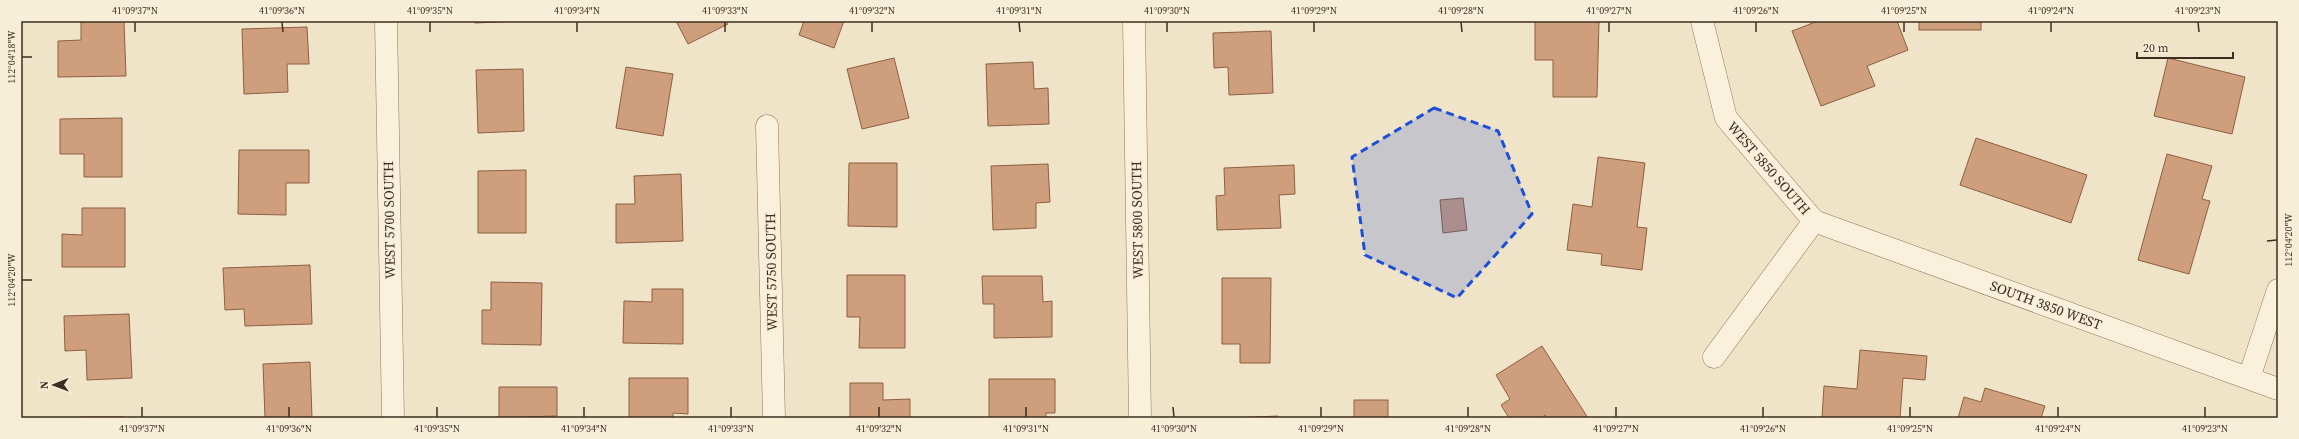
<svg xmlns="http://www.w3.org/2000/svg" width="2299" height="439" font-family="'Source Serif 4',serif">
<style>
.building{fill:#cf9f7d;stroke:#8d5f41}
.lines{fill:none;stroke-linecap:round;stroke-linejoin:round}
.street-casing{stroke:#8d765c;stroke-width:23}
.street{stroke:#faf1dc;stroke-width:22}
.marked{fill:#1d4ed8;fill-opacity:0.2;stroke:#1d4ed8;stroke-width:3;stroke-dasharray:8 5;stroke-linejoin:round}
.ticks{fill:none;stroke:#3d2e20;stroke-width:1.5}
.labels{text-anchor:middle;stroke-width:3;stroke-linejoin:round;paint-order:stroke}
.street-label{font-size:14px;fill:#3d2e20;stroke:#f7eed8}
.neatline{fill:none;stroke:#3d2e20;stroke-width:1.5}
.ticks-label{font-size:10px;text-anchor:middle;fill:#3d2e20}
</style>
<rect width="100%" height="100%" fill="#f0e4c8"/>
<!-- building -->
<g class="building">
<polygon points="81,21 124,21 126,76 58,77 58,41 81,40"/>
<polygon points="475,21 517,21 475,23"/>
<polygon points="676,21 726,21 728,24 688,44"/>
<polygon points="804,21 844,21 834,48 799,35"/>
<polygon points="1535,21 1599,21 1597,97 1553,97 1553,60 1535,60"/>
<polygon points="1818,21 1897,21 1908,50 1867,66 1875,86 1821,106 1792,31"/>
<rect x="1919" y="21" width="62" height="9"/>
<polygon points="307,27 309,64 287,64 288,92 244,94 242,29"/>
<polygon points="1271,31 1273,93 1229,95 1228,67 1214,68 1213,33"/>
<polygon points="894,58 909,118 862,129 847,69"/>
<polygon points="2168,58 2245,77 2232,134 2154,116"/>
<polygon points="1033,62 1034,89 1048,88 1049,124 988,126 986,64"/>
<polygon points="626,67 673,74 663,136 616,128"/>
<polygon points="523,69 524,131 478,133 476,70"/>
<polygon points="122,118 122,177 84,177 84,154 60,154 60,119"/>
<polygon points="1976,138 2087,175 2071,223 1960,185"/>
<polygon points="239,150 309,150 309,183 286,183 286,215 238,214"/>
<polygon points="2167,154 2212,166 2202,199 2210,201 2189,274 2138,260"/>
<polygon points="1598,157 1645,163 1637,227 1647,228 1642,270 1601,265 1602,254 1567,250 1573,204 1592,207"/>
<polygon points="849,163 897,163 897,227 848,226"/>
<polygon points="1048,164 1050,202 1036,203 1036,228 993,230 991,166"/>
<polygon points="1294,165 1295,194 1279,195 1281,228 1217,230 1216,196 1225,195 1224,168"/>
<polygon points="526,170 526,233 478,233 478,171"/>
<polygon points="681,174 683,241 616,243 616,204 635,204 634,176"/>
<polygon points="1463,198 1467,230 1443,233 1440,200"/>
<polygon points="82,208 125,208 125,267 62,267 62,234 82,235"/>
<polygon points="310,265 312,324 245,326 244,309 225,310 223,268"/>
<polygon points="847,275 905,275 905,348 859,348 860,317 847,317"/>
<polygon points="982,276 1042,276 1043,302 1052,301 1052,337 994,338 994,304 983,304"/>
<polygon points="1222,278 1271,278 1270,363 1240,363 1240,344 1222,344"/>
<polygon points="491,282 542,283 541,345 482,344 482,310 491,310"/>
<polygon points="652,289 683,289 683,344 623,343 624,301 652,302"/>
<polygon points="129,314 132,378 87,380 86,350 65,351 64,316"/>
<polygon points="1542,346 1588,418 1547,418 1545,415 1541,418 1509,418 1501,405 1510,399 1496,375"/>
<polygon points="1860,350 1927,356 1925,380 1903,378 1900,418 1822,418 1824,386 1857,389"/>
<polygon points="310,362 312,418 265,418 263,364"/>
<polygon points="629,378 688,378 688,414 673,413 673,418 629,418"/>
<polygon points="989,379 1055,379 1055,413 1046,413 1046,418 989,418"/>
<polygon points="850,383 883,383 883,400 910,399 910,418 850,418"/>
<polygon points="499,387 557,387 557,416 485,418 499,417"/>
<polygon points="1985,388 2045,406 2041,418 1958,418 1964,397 1981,402"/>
<rect x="1354" y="400" width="34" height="18"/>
<polygon points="1278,416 1278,418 1229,418"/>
<rect x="82" y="417" width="41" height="1"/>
</g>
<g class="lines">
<defs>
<g id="street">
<polyline points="386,21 393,418"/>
<polyline points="1134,21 1140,418"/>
<polyline points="1702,21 1726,118 1814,221 1714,357"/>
<polyline points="767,126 774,418"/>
<polyline points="1814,221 2278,389"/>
<polyline points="2249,378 2278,290"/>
</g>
</defs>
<!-- street casing -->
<use href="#street" class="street-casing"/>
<!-- street -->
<use href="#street" class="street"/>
</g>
<!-- marked area -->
<path class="marked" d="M 1434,108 L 1498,131 L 1532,214 L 1457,298 L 1365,255 L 1352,157 Z"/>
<!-- ticks -->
<path class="ticks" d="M 135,22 L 135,32M 282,22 L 283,32M 430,22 L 430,32M 577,22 L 577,32M 725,22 L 725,32M 872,22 L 872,32M 1019,22 L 1020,32M 1167,22 L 1167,32M 1314,22 L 1314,32M 1461,22 L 1462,32M 1609,22 L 1609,32M 1756,22 L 1756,32M 1904,22 L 1904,32M 2051,22 L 2051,32M 2198,22 L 2199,32M 22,57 L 32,57M 2267,241 L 2277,240M 22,280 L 32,280M 142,407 L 142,417M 289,407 L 289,417M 437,407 L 437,417M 584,407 L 584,417M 731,407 L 731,417M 879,407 L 879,417M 1026,407 L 1026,417M 1173,407 L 1174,417M 1321,407 L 1321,417M 1468,407 L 1468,417M 1616,407 L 1616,417M 1763,407 L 1763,417M 1910,407 L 1910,417M 2058,407 L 2058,417M 2205,407 L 2205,417"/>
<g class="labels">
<!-- street labels -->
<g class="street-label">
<text transform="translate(1769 168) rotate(49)" y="5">WEST 5850 SOUTH</text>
<text transform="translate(389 220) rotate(-91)" y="5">WEST 5700 SOUTH</text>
<text transform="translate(1137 220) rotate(-91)" y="5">WEST 5800 SOUTH</text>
<text transform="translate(771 272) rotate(-91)" y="5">WEST 5750 SOUTH</text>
<text transform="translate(2046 305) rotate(20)" y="5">SOUTH 3850 WEST</text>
</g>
</g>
<!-- border -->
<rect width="2299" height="439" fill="none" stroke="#f7eed8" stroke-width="44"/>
<!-- north arrow -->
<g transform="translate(54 385) rotate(269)" stroke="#f7eed8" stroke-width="3" paint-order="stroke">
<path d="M0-3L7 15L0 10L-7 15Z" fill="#3d2e20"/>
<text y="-6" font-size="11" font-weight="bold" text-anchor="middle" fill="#3d2e20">N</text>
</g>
<!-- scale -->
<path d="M2137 52v6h96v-6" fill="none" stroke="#3d2e20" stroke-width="2"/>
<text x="2143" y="52" font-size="12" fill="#3d2e20" stroke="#f7eed8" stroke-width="3" paint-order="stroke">20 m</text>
<rect x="22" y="22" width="2255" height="395" class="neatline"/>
<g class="ticks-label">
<text x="135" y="14">41°09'37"N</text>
<text x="282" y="14">41°09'36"N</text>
<text x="430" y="14">41°09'35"N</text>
<text x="577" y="14">41°09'34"N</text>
<text x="725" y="14">41°09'33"N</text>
<text x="872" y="14">41°09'32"N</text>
<text x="1019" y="14">41°09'31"N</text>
<text x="1167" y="14">41°09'30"N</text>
<text x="1314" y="14">41°09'29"N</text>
<text x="1461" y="14">41°09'28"N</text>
<text x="1609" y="14">41°09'27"N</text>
<text x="1756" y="14">41°09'26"N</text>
<text x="1904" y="14">41°09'25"N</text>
<text x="2051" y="14">41°09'24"N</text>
<text x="2198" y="14">41°09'23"N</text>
<text transform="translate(11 57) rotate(-90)" y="4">112°04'18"W</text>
<text transform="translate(2288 240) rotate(-90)" y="4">112°04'20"W</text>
<text transform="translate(11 280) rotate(-90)" y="4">112°04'20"W</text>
<text x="142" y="432">41°09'37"N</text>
<text x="289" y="432">41°09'36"N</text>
<text x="437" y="432">41°09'35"N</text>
<text x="584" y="432">41°09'34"N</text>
<text x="731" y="432">41°09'33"N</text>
<text x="879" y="432">41°09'32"N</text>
<text x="1026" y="432">41°09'31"N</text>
<text x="1174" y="432">41°09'30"N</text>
<text x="1321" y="432">41°09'29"N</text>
<text x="1468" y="432">41°09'28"N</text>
<text x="1616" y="432">41°09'27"N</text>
<text x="1763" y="432">41°09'26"N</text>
<text x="1910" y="432">41°09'25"N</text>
<text x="2058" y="432">41°09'24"N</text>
<text x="2205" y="432">41°09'23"N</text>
</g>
</svg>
